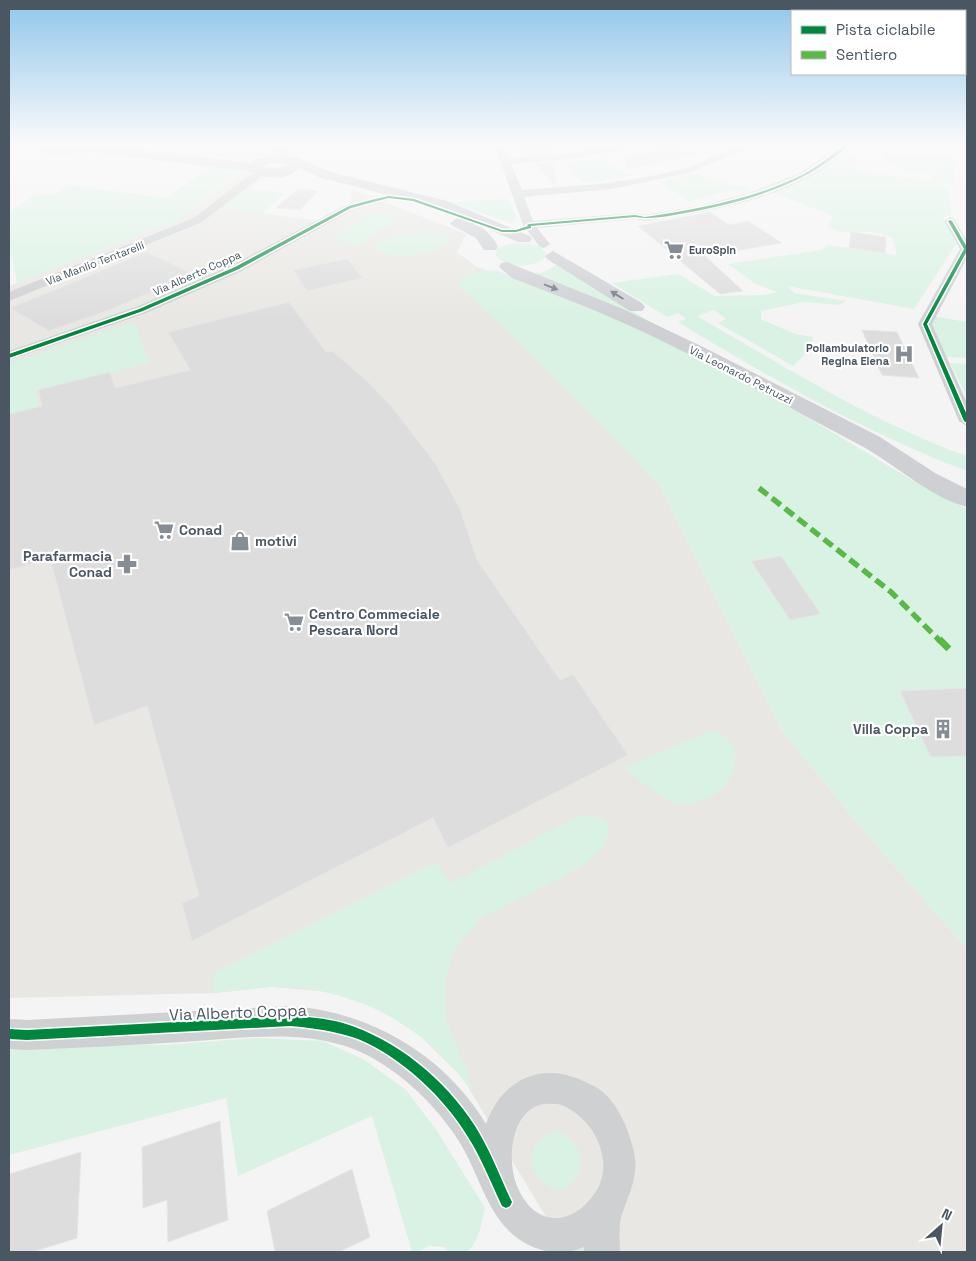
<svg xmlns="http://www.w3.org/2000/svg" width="976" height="1261" font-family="'Space Grotesk',sans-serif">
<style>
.commercial{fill:#e8e7e3}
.green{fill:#d9f2e3}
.building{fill:#ddddde;stroke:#e5e6e7}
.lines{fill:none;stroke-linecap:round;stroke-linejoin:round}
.street{fill:#ced0d2;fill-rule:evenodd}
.secondary{fill:#ced0d4;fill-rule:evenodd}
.quiet-far2{stroke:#58b947;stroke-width:3;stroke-dasharray:7 3;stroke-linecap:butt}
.quiet-far1{stroke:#58b947;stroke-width:5.5;stroke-dasharray:11 5.5;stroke-linecap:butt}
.quiet{stroke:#58b947;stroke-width:7;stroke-dasharray:14 7;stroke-linecap:butt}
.cycleway-casing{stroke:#fff;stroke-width:3}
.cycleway{fill:#00873e;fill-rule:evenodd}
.oneway{fill:#727b84}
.labels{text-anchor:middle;stroke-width:4.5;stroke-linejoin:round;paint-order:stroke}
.far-poi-label{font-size:11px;font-weight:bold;fill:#4a5661;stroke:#fff;text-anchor:start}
.far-street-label{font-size:11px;fill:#4a5661;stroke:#fff}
.poi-label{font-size:14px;font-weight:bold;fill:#4a5661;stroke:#fff;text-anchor:start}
.near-street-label{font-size:16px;fill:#4a5661;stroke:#fff}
</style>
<rect width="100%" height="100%" fill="#f4f4f4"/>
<!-- commercial -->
<g class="commercial">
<polygon points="135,144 277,144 276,155 235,157"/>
<polygon points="249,167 265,177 225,208 321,221 350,203 348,202 352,197 351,189 466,234 457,252 475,266 569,300 508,331 659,484 783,732 864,831 967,949 967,1252 567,1252 462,1077 420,1036 381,1010 330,992 272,987 214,993 9,998 9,286 176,221"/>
</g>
<!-- green -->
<g class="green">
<path d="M 883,144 L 896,144 L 896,148 L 933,153 L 933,144 L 952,144 L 955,184 L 942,183 C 953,193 950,203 951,216 L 942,215 L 956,244 L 914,309 L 788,286 L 794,293 L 846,301 L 839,305 L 804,302 L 761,311 L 761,319 L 795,334 L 813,337 L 811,348 L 793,366 L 718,323 L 726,319 L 714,310 L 697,316 C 784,366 872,422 967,456 L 967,471 C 866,433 770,378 678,322 L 686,319 L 678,313 L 667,317 L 612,283 L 678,274 L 715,296 L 765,295 L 777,292 L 754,283 L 728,264 L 821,250 L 828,245 L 897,255 L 892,238 C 876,229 860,233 844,232 C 839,232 833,228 828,227 L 833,216 L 770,191 L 826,167 L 855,147 L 855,171 L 932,181 L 932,175 L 898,170 L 899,165 L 884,164 Z"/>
<polygon points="604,158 633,176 582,183 565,163"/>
<polygon points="211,167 242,171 176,221 17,283 9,242 9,212 34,196 53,194 68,185 166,198"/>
<polygon points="697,173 726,184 750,189 742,192 731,190 690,201 660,182"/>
<polygon points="249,189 285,193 263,213 224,208"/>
<polygon points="509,199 516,216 513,222 510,223 451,202"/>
<polygon points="373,212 399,219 359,245 332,237"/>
<path d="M 427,232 L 440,232 L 451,238 C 441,256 387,263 374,246 L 385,238 Z"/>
<path d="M 524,243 L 539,246 L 546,253 L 545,257 C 533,269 507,268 496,256 L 497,249 L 508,244 Z"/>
<polygon points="557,265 672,335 524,274 542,273"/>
<polygon points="495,270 573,298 647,331 800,413 917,483 967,509 967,949 864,831 783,732 659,484 507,331 459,287 461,279 472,273"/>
<polygon points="933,316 967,322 967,358 945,357 928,324"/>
<polygon points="134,322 150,363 36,390 39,407 9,414 9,363"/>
<polygon points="950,363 967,364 967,397"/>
<path d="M 712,730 C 743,739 741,772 720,791 C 713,797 703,800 695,802 C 691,803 684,805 680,804 C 664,802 637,778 624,768 Z"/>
<path d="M 584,815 L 600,817 L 606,820 L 610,834 L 602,848 L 581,867 L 481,918 L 453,952 L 445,982 L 446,1018 L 459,1053 L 467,1067 L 471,1091 C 427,1025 351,985 271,987 C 252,988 233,991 214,993 L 214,973 L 436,862 L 451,883 L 570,821 Z"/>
<path d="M 254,1038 L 323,1041 L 365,1060 L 406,1090 L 437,1131 L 485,1208 C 482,1220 479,1244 467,1251 C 462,1254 453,1252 447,1252 L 445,1247 L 429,1246 L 417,1252 L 412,1252 L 372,1116 L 238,1176 L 226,1098 L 9,1155 L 9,1047 L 32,1050 L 121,1044 L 165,1045 Z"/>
<path d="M 557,1132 C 585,1139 590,1178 562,1190 C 526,1188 520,1136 557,1132 Z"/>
</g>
<!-- building -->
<g class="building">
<polygon points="517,144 549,144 551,153 527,155"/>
<polygon points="669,144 699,154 627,169 624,158"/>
<polygon points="552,162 556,186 535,164"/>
<polygon points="298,189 318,191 300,210 276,208"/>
<polygon points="710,212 729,225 748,221 782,243 705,256 743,291 720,294 638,226"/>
<polygon points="851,232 886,237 885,253 849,248"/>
<polygon points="147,252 193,274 112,309 49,331 10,308"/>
<polygon points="347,259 363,278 307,291 293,270"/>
<polygon points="289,302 326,352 332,351 366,380 391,406 435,463 460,509 477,560 560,680 573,674 628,755 448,848 433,818 192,941 182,903 199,896 147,706 94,725 50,558 9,570 9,414 42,406 38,390 110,372 115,388 190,370 168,332"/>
<polygon points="862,330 897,332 919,378 882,375"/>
<polygon points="781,556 807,594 821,614 790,620 751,561"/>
<polygon points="967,688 967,756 931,757 900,691"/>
<polygon points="220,1121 228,1220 168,1242 167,1200 143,1208 142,1147"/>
<polygon points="81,1152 77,1238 32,1252 9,1252 9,1174"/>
<polygon points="352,1169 370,1237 339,1252 275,1252 267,1211"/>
</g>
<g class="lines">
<!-- street -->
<g class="street">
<polygon points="276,144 286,144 286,152 290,159 289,161 281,161 276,152"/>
<path d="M 494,144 L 504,144 L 509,158 L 570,153 L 621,144 L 641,144 L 636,147 L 570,159 L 511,164 L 522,190 C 576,186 632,183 686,168 C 710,161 733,142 758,144 L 689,173 L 611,189 L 524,197 L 533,221 L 635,213 L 645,215 L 699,206 L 749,193 L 800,173 L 842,144 L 853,144 C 810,195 708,212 645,221 L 635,219 L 537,228 L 550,244 L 544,248 L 540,247 L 523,225 Z"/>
<polygon points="258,168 263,171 258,179 202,222 9,301 9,292 194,218"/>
<polygon points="389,194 395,197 393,199 354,209 242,271 146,313 9,360 9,351 136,307 232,265 346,205"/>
<polygon points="950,217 954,219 967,241 967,258 932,324 967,403 967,426 959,421 918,324 960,249 944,221"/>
<path d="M 290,1006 C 369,1011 445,1055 486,1124 C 501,1082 537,1062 579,1079 C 587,1083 596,1086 603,1092 C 618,1105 628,1128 633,1148 C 640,1174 630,1191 622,1214 C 618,1225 620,1241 620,1252 L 584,1252 L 584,1247 C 568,1254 550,1254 533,1247 C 489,1228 483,1181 460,1143 C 441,1112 413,1084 384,1065 C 324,1024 250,1038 182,1042 C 130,1045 79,1048 27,1050 L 9,1049 L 9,1019 L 27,1020 ZM 558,1104 C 592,1114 617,1161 595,1193 C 571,1228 534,1227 517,1186 C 507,1162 510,1115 539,1105 C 545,1103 552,1104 558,1104 Z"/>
</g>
<!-- secondary -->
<g class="secondary">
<path d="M 38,144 L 50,144 L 49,146 L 95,144 L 251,163 L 253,160 L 268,155 L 295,157 L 331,172 L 447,201 L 530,236 L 532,239 L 530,242 L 518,242 L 437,207 L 321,178 L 298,168 C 290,181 263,179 251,172 L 95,152 L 56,154 L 38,152 L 36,147 ZM 270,163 L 288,164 L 277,168 L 262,167 Z"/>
<path d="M 458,218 C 475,223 491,230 498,247 L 496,250 L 484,250 L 476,238 L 453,226 L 450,223 Z"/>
<polygon points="553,251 642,303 645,307 642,311 630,311 547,259 545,256"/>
<path d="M 507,262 L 623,309 L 701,346 L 880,437 L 935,473 L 967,489 L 967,507 C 928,497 892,461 856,443 C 775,400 695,354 610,317 C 578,303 545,291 512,278 L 499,267 L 501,263 Z"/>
</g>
<!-- quiet-far2 -->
<polyline class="quiet-far2" points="564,144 570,147 588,144"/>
<!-- quiet-far1 -->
<polyline class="quiet-far1" points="759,488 891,592 940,641"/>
<!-- quiet -->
<polyline class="quiet" points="939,639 949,649"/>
<defs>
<g id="cycleway">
<path d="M 846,144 L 850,144 C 805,186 743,202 685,213 C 668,216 651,220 635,217 L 531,226 L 531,228 L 516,232 L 502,232 L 413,201 L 389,198 L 373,202 L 351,208 L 239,269 L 143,311 L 9,358 L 9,354 L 139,309 L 235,267 L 349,206 L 371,200 L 389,196 L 414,199 L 502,230 L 516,230 L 528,226 L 527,225 L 529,224 L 635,215 L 645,217 C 699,209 753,199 802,175 C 818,166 832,155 846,144 Z"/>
<polygon points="950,220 952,221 967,247 967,251 927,324 967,415 967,423 964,421 923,324 964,249 948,221"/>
<path d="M 290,1016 C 308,1017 325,1018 343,1023 C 396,1039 445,1079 475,1126 C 489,1148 499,1174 510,1198 L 512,1202 L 510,1206 L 506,1208 L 502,1206 C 491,1183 482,1159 468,1137 C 445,1098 400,1056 358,1039 C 336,1031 313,1028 290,1026 L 27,1040 L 9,1039 L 9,1029 L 27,1030 Z"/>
</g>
</defs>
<!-- cycleway casing -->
<use href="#cycleway" class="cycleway-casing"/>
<!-- cycleway -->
<use href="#cycleway" class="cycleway"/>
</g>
<!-- one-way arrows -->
<defs><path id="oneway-solid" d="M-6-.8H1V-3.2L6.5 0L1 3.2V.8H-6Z" transform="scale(1.25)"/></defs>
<g class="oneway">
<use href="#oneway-solid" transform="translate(551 287) rotate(21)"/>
<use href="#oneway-solid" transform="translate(617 295) rotate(-148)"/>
</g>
<!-- sky -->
<linearGradient id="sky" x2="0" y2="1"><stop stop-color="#91c6eb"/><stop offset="0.45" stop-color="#fafafa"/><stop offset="1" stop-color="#fafafa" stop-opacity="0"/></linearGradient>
<rect width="976" height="320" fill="url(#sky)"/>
<!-- icons -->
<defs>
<symbol id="supermarket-bare" viewBox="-9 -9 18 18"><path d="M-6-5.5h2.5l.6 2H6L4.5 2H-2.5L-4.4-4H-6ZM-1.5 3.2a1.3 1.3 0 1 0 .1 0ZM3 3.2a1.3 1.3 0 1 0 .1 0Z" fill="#868d94" stroke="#fff" stroke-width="2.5" paint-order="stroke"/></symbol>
<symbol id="hospital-bare" viewBox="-9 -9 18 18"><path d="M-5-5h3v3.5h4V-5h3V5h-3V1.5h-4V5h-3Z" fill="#868d94" stroke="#fff" stroke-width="2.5" paint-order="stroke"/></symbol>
<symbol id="shop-bare" viewBox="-9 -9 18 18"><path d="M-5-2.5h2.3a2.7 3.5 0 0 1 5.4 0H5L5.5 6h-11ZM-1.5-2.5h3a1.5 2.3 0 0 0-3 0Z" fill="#868d94" stroke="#fff" stroke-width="2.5" paint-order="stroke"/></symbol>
<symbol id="pharmacy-bare" viewBox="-9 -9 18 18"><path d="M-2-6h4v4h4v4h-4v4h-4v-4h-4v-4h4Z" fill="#868d94" stroke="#fff" stroke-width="2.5" paint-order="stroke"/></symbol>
<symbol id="building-bare" viewBox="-9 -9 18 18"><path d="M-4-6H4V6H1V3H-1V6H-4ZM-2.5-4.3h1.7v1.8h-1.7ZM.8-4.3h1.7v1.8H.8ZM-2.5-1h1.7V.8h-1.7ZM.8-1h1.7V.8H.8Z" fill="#868d94" stroke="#fff" stroke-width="2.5" paint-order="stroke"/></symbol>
</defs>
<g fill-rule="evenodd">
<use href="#supermarket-bare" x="660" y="236" width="28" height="28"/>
<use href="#hospital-bare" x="890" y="340" width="28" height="28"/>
<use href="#supermarket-bare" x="150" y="516" width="28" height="28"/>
<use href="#shop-bare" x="226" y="527" width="28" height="28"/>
<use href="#pharmacy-bare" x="113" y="550" width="28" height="28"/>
<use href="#supermarket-bare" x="280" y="608" width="28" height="28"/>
<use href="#building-bare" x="929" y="715" width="28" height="28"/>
</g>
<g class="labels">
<!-- far-poi labels -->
<g class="far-poi-label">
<text x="689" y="254">EuroSpin</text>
<text x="889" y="352" text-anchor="end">Poliambulatorio<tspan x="889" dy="13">Regina Elena</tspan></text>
</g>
<!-- far-street labels -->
<g class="far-street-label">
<text transform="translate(95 263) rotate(-21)" y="4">Via Manlio Tentarelli</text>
<text transform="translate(197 273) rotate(-24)" y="4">Via Alberto Coppa</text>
<text transform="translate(741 375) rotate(27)" y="4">Via Leonardo Petruzzi</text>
</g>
<!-- poi labels -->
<g class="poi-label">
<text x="179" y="535">Conad</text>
<text x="255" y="546">motivi</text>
<text x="112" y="561" text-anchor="end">Parafarmacia<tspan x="112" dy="16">Conad</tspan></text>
<text x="309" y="619">Centro Commeciale<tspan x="309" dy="16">Pescara Nord</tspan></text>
<text x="928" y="734" text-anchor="end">Villa Coppa</text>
</g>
<!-- near-street labels -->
<g class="near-street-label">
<text transform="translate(238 1012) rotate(-2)" y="6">Via Alberto Coppa</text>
</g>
</g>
<!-- border -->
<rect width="976" height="1261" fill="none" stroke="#4a5661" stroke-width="20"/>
<!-- legend -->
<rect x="791" y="10" width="175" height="65" fill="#ffffff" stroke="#b7bbc0"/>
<rect x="801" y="26" width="25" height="8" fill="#00873e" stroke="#b7bbc0"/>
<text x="836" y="35" font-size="15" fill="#4a5661">Pista ciclabile</text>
<rect x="801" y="51" width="25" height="8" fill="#58b947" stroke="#b7bbc0"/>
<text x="836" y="60" font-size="15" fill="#4a5661">Sentiero</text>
<!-- north arrow -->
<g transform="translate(941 1226) rotate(27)" stroke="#ffffff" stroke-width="4" paint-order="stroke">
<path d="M0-4L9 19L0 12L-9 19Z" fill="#4a5661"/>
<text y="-8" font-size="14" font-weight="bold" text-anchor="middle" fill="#4a5661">N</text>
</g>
</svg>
